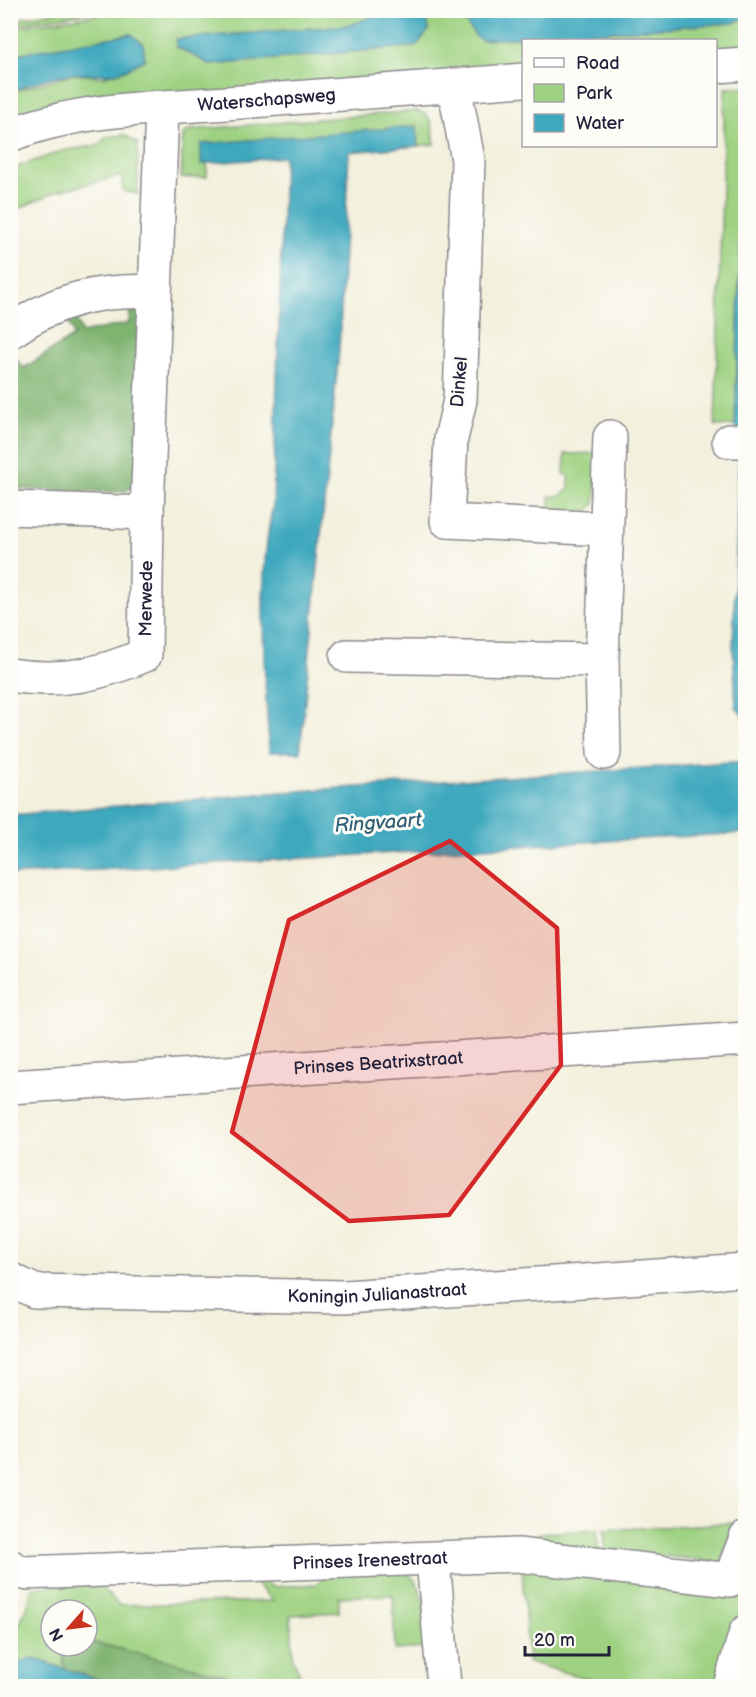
<svg xmlns="http://www.w3.org/2000/svg" width="756" height="1697" font-family="'Balsamiq Sans',sans-serif">
<style>
.green{fill:#9ed181;stroke:#607a5e;stroke-width:1.5}
.forest{fill:#7eb36f;stroke:#506a55;stroke-width:1.5}
.water{fill:#3ea8be;stroke:#30657c;stroke-width:1.5}
.lines{fill:none;stroke-linecap:round;stroke-linejoin:round}
.minor-casing{stroke:#8a898c;stroke-width:36}
.minor{stroke:#fff;stroke-width:33}
.marked{fill:#d62828;fill-opacity:0.2;stroke:#d62828;stroke-width:4.5;stroke-linejoin:round}
.labels{text-anchor:middle;stroke-width:6;stroke-linejoin:round;paint-order:stroke}
.street-label{font-size:18px;fill:#22223b;stroke:#fdfcf7}
.water-label{font-size:20px;font-style:italic;fill:#2f5e76;stroke:#fdfcf7}
</style>
<rect width="100%" height="100%" fill="#fdfcf7"/>
<filter id="ink" filterUnits="userSpaceOnUse"><feTurbulence type="fractalNoise" baseFrequency=".0167" numOctaves="2"/><feDisplacementMap in="SourceGraphic" scale="12" xChannelSelector="R" yChannelSelector="G"/><feConvolveMatrix kernelMatrix="1 2 1 2 8 2 1 2 1" color-interpolation-filters="sRGB"/></filter>
<filter id="wash" filterUnits="userSpaceOnUse"><feTurbulence type="fractalNoise" baseFrequency=".008" numOctaves="4" result="noise"/><feDisplacementMap in="SourceGraphic" scale="24" xChannelSelector="R" yChannelSelector="G"/><feGaussianBlur stdDeviation="1.35" result="paint"/><feColorMatrix in="noise" values="0 0 0 0 0 0 0 0 0 0 0 0 0 0 0 0 0 1.4 0 .05"/><feComposite in="paint" operator="in"/></filter>
<g filter="url(#wash)">
<rect width="100%" height="100%" fill="#f3f0dd"/>
<!-- green -->
<g class="green">
<polygon points="65,10 98,11 11,25 11,20"/>
<polygon points="120,11 388,11 351,25 176,39 177,47 211,65 416,46 409,11 402,11 469,11 466,13 482,40 733,23 745,17 746,50 716,52 716,40 524,40 523,66 11,121 11,92 73,74 104,77 145,59 143,44 131,34 11,55 10,28"/>
<polygon points="745,87 735,426 715,426 725,88"/>
<path d="M 417,111 C 434,114 432,129 435,144 L 418,146 L 416,126 L 202,164 L 207,163 L 207,177 L 181,178 L 183,134 L 190,130 Z"/>
<polygon points="125,135 138,144 138,194 123,191 121,176 58,191 11,212 11,169 62,151 99,145 106,137"/>
<polygon points="599,453 595,504 581,517 549,518 550,496 560,496 569,489 569,476 564,474 565,454"/>
<polygon points="733,1523 719,1569 714,1569 707,1561 663,1556 606,1557 604,1530"/>
<polygon points="597,1530 599,1557 539,1550 538,1533"/>
<polygon points="522,1567 745,1574 745,1610 724,1686 612,1686 528,1662"/>
<path d="M 402,1570 C 430,1584 424,1619 426,1648 L 395,1650 L 393,1595 L 339,1597 L 339,1612 L 291,1615 L 293,1659 L 305,1686 L 255,1686 L 253,1682 L 87,1641 L 87,1610 L 51,1610 L 51,1646 L 62,1646 L 65,1669 L 32,1658 L 12,1682 L 14,1686 L 11,1686 L 11,1639 L 27,1608 L 32,1587 L 98,1584 L 119,1605 L 273,1601 L 253,1580 L 264,1579 L 272,1587 L 316,1584 L 326,1574 Z"/>
</g>
<!-- forest -->
<g class="forest">
<polygon points="130,303 143,303 138,476 131,488 122,492 11,489 10,383 16,375 11,369 10,352 24,368 74,336 65,314 73,311 82,333 129,323"/>
<polygon points="87,1641 254,1682 255,1686 117,1686 65,1669 62,1646 87,1646"/>
</g>
<!-- water -->
<g class="water">
<polygon points="388,10 409,11 427,21 429,30 416,46 211,65 177,47 176,39 351,25"/>
<polygon points="469,10 745,10 746,17 733,23 482,40 476,37 465,21"/>
<path d="M 131,34 L 143,44 L 145,59 C 112,80 109,73 74,74 C 55,75 28,84 11,92 L 11,55 Z"/>
<polygon points="745,107 745,719 736,707 733,646 739,451 735,426"/>
<path d="M 417,126 L 418,146 L 349,152 L 339,352 L 300,752 L 269,752 C 265,674 256,582 273,505 L 284,157 L 201,164 L 201,144 Z"/>
<polygon points="745,761 745,833 11,875 11,815 282,792"/>
<polygon points="32,1658 117,1686 14,1686 12,1682 18,1663"/>
</g>
</g>
<g filter="url(#ink)">
<g class="lines">
<defs>
<g id="minor">
<polyline points="716,66 746,64"/>
<polyline points="454,85 468,160 460,400 451,439 447,521 605,529"/>
<path id="s1" d="M 10,135 C 78,108 155,108 227,103 C 326,95 425,87 524,80"/>
<path d="M 10,332 C 55,299 101,289 155,292"/>
<polyline points="729,441 746,441"/>
<polyline points="10,508 147,513"/>
<polyline points="347,656 602,660"/>
<path id="s2" d="M 10,675 C 62,683 98,675 145,655 L 147,513 L 162,108"/>
<polyline points="604,753 602,660 610,437"/>
<path id="s3" d="M 10,1087 L 746,1039"/>
<path id="s4" d="M 10,1279 L 34,1291 L 345,1297 L 746,1270"/>
<polyline points="433,1560 444,1686"/>
<path id="s5" d="M 10,1566 L 22,1573 L 518,1555 L 730,1580 L 746,1538"/>
<polyline points="730,1686 746,1632"/>
</g>
</defs>
<!-- minor casing -->
<use href="#minor" class="minor-casing"/>
<!-- minor -->
<use href="#minor" class="minor"/>
</g>
</g>
<!-- marked area -->
<path class="marked" d="M 450,841 L 557,928 L 561,1065 L 449,1215 L 349,1221 L 232,1132 L 289,920 Z"/>
<g class="labels">
<!-- street labels -->
<g class="street-label">
<text dy="6" stroke="none"><textPath href="#s1" startOffset="260">Waterschapsweg</textPath></text>
<text transform="translate(459 382) rotate(-85)" y="6">Dinkel</text>
<text dy="6" stroke="none"><textPath href="#s2" startOffset="195">Merwede</textPath></text>
<text dy="6" stroke="none"><textPath href="#s3" startOffset="369">Prinses Beatrixstraat</textPath></text>
<text dy="6" stroke="none"><textPath href="#s4" startOffset="370">Koningin Julianastraat</textPath></text>
<text dy="6" stroke="none"><textPath href="#s5" startOffset="362">Prinses Irenestraat</textPath></text>
</g>
<!-- water labels -->
<g class="water-label">
<text transform="translate(378 822) rotate(-4)" y="7">Ringvaart</text>
</g>
</g>
<!-- margin -->
<rect width="756" height="1697" fill="none" stroke="#fdfcf7" stroke-width="36"/>
<!-- legend -->
<rect x="522" y="39" width="195" height="108" fill="#fdfcf7" stroke="#a5a5ac" stroke-width="1.5"/>
<rect x="534" y="58" width="30" height="9" fill="#ffffff" stroke="#a5a5ac" stroke-width="1.5"/>
<text x="576" y="69" font-size="18" fill="#22223b">Road</text>
<rect x="534" y="84" width="30" height="18" fill="#9ed181" stroke="#a5a5ac" stroke-width="1.5"/>
<text x="576" y="99" font-size="18" fill="#22223b">Park</text>
<rect x="534" y="114" width="30" height="18" fill="#3ea8be" stroke="#a5a5ac" stroke-width="1.5"/>
<text x="576" y="129" font-size="18" fill="#22223b">Water</text>
<!-- north arrow -->
<g transform="translate(69 1628) rotate(242)"><circle r="28" fill="#fdfcf7" stroke="#a5a5ac" stroke-width="1.5"/>
<path d="M0-4.5L10 22L0 15L-10 22Z" fill="#c8321e"/>
<text y="-9" font-size="16" font-weight="bold" text-anchor="middle" fill="#22223b">N</text>
</g>
<!-- scale -->
<path d="M525 1646v9h84v-9" fill="none" stroke="#22223b" stroke-width="3"/>
<text x="534" y="1646" font-size="18" fill="#22223b" stroke="#fdfcf7" stroke-width="4.5" paint-order="stroke">20 m</text>
</svg>
